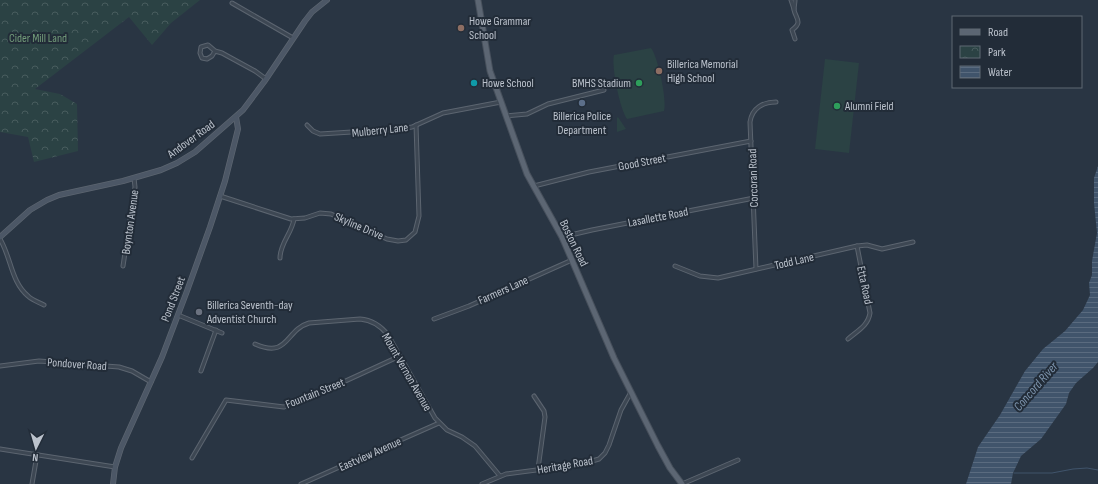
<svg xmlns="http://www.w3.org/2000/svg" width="1098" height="484" font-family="'Sofia Sans Condensed',sans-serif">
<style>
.park{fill:url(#park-crowns)}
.pitch{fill:#2b4244}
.water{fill:url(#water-rules)}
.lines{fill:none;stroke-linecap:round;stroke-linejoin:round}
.stream{stroke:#40546b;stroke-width:1}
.street-casing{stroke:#5c6570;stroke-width:5}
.secondary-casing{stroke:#5c6570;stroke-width:6}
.primary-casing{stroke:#47505c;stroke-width:7}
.street{stroke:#3d4753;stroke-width:3}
.secondary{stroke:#4c5766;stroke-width:4.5}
.primary{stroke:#5c6673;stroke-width:5}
.education-dot{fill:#8d6e63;stroke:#222c38;stroke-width:1.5}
.culture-dot{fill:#0f9aa8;stroke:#222c38;stroke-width:1.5}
.leisure-dot{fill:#2e9e5b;stroke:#222c38;stroke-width:1.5}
.service-dot{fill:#5c6f8a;stroke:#222c38;stroke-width:1.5}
.worship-dot{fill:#6b7280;stroke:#222c38;stroke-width:1.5}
.labels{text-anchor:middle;stroke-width:4;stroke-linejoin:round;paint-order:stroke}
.poi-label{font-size:12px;fill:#bbc2cc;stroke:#222c38;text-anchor:start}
.park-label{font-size:12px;fill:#739c7a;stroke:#222c38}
.street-label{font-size:12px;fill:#bbc2cc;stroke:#222c38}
.water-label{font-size:13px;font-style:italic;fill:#7d94ad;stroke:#222c38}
</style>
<defs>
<pattern id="park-crowns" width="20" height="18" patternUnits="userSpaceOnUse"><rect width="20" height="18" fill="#2b4244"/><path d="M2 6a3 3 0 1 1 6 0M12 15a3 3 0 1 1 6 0" fill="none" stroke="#485c5e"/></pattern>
<pattern id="water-rules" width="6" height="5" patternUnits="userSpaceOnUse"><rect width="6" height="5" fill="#40546b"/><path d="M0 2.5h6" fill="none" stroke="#5a6b7f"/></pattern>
</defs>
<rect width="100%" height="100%" fill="#293543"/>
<!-- park -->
<polygon class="park" points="0,0 200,0 171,23 152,45 129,17 35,89 60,94 77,104 78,151 34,162 28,137 0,132"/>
<!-- pitch -->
<g class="pitch">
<path d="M 651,48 C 658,57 667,100 664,111 L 627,119 C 620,110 611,66 614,55 Z"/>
<polygon points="825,59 859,63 849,153 815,149"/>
<polygon points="618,117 626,129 617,132 617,118"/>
</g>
<!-- water -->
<polygon class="water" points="1098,166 1098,362 1093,368 1076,383 1069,393 1066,404 1041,439 1021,456 1013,473 1011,484 966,484 978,447 1000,415 1025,371 1043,349 1065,331 1083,310 1090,295 1089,283 1092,275 1092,261 1097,233 1094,203 1094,178"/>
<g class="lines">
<!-- stream -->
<polyline class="stream" points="1014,473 1052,473 1073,469 1087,468 1098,470"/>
<defs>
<g id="street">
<polyline points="791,0 794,9"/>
<path d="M 795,0 C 795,3 794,7 794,10 C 796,19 803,22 792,30 L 795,39"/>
<polyline points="232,3 293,38"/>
<polyline points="215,51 212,56 207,59 202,58 200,53 201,47 208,45 215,51 222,53 255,71 266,79"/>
<polyline points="506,116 527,114 548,104 604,90"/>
<polyline points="307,125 313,131 320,134 400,129 412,127 443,113 501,102"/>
<polyline points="534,186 589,172 751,141"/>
<polyline points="220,196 291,219 305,218 320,213 331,214 387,239 398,241 406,240 415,232 419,216 416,125"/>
<polyline points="562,237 592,230 754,198"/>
<path d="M 0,239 C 11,257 11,282 28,296 C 32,300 38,302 44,305"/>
<path d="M 280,258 C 280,243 292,233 294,219"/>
<polyline points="123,266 135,187 134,178"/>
<polyline points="675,266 700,276 718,278 857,246 867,245 882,249 913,242"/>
<path d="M 756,269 L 750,122 C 752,108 763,102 776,102"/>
<polyline points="178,315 222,333"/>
<polyline points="434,319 469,306 572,260"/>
<path d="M 848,339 C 857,331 868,326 870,313 L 857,246"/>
<path d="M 255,344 C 289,359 285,330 309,323 L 360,319 C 372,320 381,326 388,335 L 435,418 L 447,430 L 462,437 L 475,446 L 500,476"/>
<polyline points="0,366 39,361 119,367 132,371 151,382"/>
<polyline points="201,371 216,330"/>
<polyline points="534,396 544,411 545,417 538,469"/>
<polyline points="0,449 115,467"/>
<polyline points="192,458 226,400 284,407 339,384 400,356"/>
<polyline points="32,484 37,455"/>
<polyline points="301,484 439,423"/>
<polyline points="482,484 506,474 582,464 599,459 605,453 609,445 621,410 631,392"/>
<polyline points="682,484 738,460"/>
</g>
<g id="secondary">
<polyline points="0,237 30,210 47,200 59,195 123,181 161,170 177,163 195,152 243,110 264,82 305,21 312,12 327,0"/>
<polyline points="113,484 115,467 121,448 162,357 187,291 210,227 225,181 238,129 236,117"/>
</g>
<polyline id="primary" points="478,0 490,71 527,174 562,237 614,358 658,446 670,468 682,484"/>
</defs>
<!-- street casing -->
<use href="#street" class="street-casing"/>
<!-- secondary casing -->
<use href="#secondary" class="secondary-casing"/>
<!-- primary casing -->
<use href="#primary" class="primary-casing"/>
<!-- street -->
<use href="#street" class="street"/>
<!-- secondary -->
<use href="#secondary" class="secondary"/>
<!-- primary -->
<use href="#primary" class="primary"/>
</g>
<!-- markers -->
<g class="education-dot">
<circle cx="461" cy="28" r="4"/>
<circle cx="659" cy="71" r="4"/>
</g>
<circle class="culture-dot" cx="474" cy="83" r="4"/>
<g class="leisure-dot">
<circle cx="639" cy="83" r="4"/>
<circle cx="837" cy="106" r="4"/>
</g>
<circle class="service-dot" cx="582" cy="103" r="4"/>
<circle class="worship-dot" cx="199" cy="312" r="4"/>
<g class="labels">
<!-- poi labels -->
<g class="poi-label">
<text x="469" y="25">Howe Grammar<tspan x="469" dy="14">School</tspan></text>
<text x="667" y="68">Billerica Memorial<tspan x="667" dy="14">High School</tspan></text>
<text x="482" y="87">Howe School</text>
<text x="631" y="87" text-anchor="end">BMHS Stadium</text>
<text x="845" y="110">Alumni Field</text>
<text x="582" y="120" text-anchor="middle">Billerica Police<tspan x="582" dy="14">Department</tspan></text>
<text x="207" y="309">Billerica Seventh-day<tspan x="207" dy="14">Adventist Church</tspan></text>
</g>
<!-- park labels -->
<g class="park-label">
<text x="38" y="42">Cider Mill Land</text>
</g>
<!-- street labels -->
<g class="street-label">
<text transform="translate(380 130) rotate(-6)" y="4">Mulberry Lane</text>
<text transform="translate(191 139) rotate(-36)" y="4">Andover Road</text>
<text transform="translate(642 162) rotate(-11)" y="4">Good Street</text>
<text transform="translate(753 178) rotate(-92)" y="4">Corcoran Road</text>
<text transform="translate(658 217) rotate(-11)" y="4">Lasallette Road</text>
<text transform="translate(130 222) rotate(-82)" y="4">Boynton Avenue</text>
<text transform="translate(359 226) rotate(23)" y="4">Skyline Drive</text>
<text transform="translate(574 243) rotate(64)" y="4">Boston Road</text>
<text transform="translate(794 261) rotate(-13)" y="4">Todd Lane</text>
<text transform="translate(865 285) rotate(78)" y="4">Etta Road</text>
<text transform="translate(503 290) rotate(-24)" y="4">Farmers Lane</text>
<text transform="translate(173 299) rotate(-69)" y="4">Pond Street</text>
<text transform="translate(77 364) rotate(4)" y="4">Pondover Road</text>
<text transform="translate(407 372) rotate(60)" y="4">Mount Vernon Avenue</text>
<text transform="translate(315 393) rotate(-22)" y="4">Fountain Street</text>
<text transform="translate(370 454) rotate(-24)" y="4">Eastview Avenue</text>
<text transform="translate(565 465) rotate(-10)" y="4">Heritage Road</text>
</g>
<!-- water labels -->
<g class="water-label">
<text transform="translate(1035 386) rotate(-49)" y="5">Concord River</text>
</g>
</g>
<!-- legend -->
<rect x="952" y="16" width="130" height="72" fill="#222c38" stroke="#5f6873"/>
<rect x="960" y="29" width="20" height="6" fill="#5c6673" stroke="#5f6873"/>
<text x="988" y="36" font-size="12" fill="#bbc2cc">Road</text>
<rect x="960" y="46" width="20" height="12" fill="url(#park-crowns)" stroke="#5f6873"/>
<text x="988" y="56" font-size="12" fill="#bbc2cc">Park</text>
<rect x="960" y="66" width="20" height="12" fill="url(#water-rules)" stroke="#5f6873"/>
<text x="988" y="76" font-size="12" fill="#bbc2cc">Water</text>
<!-- north arrow -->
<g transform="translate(36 448) rotate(185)" stroke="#222c38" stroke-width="3" paint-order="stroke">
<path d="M0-3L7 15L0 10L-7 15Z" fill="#bbc2cc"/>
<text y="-6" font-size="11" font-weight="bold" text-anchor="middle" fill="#bbc2cc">N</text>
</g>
</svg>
